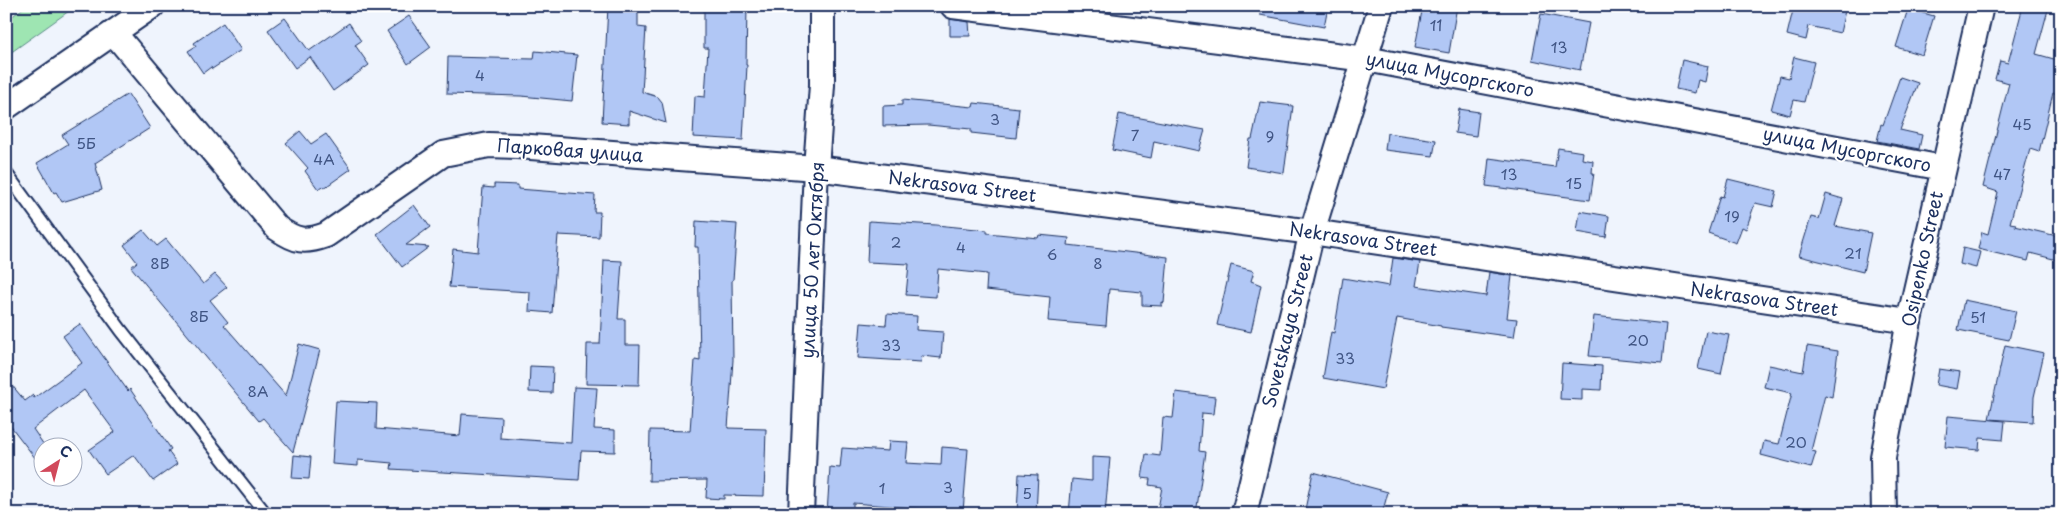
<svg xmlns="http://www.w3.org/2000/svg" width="2067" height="520" font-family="'Playpen Sans',sans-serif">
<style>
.green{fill:#9ee5b2;stroke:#5c8a88}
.building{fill:#b1c7f5;stroke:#1b2f5e}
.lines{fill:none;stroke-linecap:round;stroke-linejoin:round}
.lane-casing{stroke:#1b2f5e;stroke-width:15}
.street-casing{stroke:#1b2f5e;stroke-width:28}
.lane{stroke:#fff;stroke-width:11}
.street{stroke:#fff;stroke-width:24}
.labels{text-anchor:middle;stroke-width:4;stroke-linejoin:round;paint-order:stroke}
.number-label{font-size:15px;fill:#405584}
.street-label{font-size:18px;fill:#1b2f5e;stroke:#fff}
</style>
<rect width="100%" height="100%" fill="#eff4fd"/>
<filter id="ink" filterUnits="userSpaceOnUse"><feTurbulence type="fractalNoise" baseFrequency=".02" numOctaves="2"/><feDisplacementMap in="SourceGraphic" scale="10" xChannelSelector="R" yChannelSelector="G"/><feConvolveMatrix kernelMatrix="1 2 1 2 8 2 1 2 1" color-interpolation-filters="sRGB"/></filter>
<g filter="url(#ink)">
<!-- green -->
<polygon class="green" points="26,6 76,6 6,56 6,21"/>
<!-- building -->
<g class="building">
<polygon points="608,6 638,6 638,27 646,28 642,92 658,97 662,102 666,123 629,111 629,124 602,122"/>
<polygon points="704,6 747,6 746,65 747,65 743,140 693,137 695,96 705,97 708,48 704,48"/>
<polygon points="1260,6 1328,6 1324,27 1260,15"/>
<polygon points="1423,6 1457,6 1449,53 1415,47"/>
<polygon points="1794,6 1846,6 1840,33 1809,26 1806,40 1787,35"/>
<polygon points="2023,6 2049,6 2036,54 2061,61 2061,95 2053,93 2039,152 2030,149 2010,223 2016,224 2015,226 2061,237 2061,261 2030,253 2028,261 1978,249 1982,232 1988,234 1998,192 1983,187 2009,83 1995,79 2000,61 2008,63"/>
<polygon points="1908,9 1934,16 1922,55 1896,47"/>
<polygon points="1541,14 1589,23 1580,70 1532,60"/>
<polygon points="409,16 431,47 408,64 387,31"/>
<polygon points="285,18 309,51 349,23 361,41 355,45 369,65 333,91 310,57 295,68 268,30"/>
<polygon points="950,19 969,22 970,36 950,36"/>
<polygon points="223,23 241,50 212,69 211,67 203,73 188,51 196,46 194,43"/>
<polygon points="535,51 577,55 572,101 521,96 447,94 448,57 534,59"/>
<polygon points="1794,57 1814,62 1804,102 1794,100 1790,115 1771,110 1780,76 1789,78"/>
<polygon points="1682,60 1708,66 1705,82 1698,80 1695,93 1676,89"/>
<polygon points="1900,77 1918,83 1900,130 1922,135 1919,149 1877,141 1881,124 1883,125"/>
<polygon points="128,94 150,128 95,163 102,190 62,202 56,192 54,193 37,163 68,144 62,135"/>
<polygon points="902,100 973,107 974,103 1019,108 1016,138 971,133 971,129 928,125 883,126 883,106 902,105"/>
<polygon points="1260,102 1293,106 1284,173 1246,167 1250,139 1252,139"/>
<polygon points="1459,109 1479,112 1476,136 1455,133"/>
<polygon points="1119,114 1205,130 1199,151 1154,141 1151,158 1112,150"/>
<polygon points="300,131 311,144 326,134 351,169 324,188 322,186 318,189 305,171 308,168 286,143"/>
<polygon points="1387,133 1436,140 1433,156 1385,150"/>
<polygon points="1558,148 1583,152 1582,159 1593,161 1592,173 1594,173 1590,200 1486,186 1489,158 1555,167"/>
<polygon points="1728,179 1777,191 1773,207 1755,203 1746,229 1742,227 1736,243 1708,233 1720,196 1723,197"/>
<polygon points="494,184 518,185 518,189 595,195 594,212 600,212 599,237 558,235 552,313 529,311 530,292 449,287 453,249 478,252 483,187 494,188"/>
<polygon points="1826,194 1843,199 1835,226 1871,233 1863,272 1799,256 1811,217 1819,219"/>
<polygon points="414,205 430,227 406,245 429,247 402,267 377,234"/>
<polygon points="1580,211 1609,216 1606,237 1577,232"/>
<polygon points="696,221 737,224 733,280 732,280 733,360 728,428 766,429 764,496 724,495 724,499 706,498 707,480 649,481 650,430 690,431 695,360 700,361 698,247 695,247"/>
<polygon points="869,221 936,225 987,230 987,233 1038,238 1039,235 1069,238 1068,245 1168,257 1164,303 1162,302 1162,306 1142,305 1142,292 1109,289 1106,326 1048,321 1050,297 986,290 987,274 938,269 936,297 906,295 909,264 867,262"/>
<polygon points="143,230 157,246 166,239 203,284 215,274 227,287 210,300 228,322 224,325 286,396 299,344 320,350 293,452 263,418 259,421 131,267 137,262 124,245"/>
<polygon points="1963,248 1980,252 1976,268 1960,264"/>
<polygon points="1393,258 1420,262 1416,286 1486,296 1489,272 1512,276 1507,318 1517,319 1514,337 1441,327 1441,326 1397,318 1383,389 1323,378 1331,332 1334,333 1343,278 1389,286"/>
<polygon points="604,260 622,261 618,319 625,319 625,345 640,345 639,385 586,384 587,344 600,344"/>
<polygon points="1231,265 1254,271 1251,281 1261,285 1251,332 1217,325"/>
<polygon points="1964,300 2016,311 2009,340 1958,330"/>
<polygon points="887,314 917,316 916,330 943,332 941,358 922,356 921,362 858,358 861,323 886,325"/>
<polygon points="1594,316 1666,324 1662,363 1589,356"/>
<polygon points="80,324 128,391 130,389 171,449 168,451 177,464 153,481 134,455 106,474 89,450 115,432 84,390 33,429 46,448 42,448 42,467 6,420 6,378 25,401 33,395 34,398 82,363 63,336"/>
<polygon points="1706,331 1729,335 1721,374 1698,369"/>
<polygon points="2005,345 2044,353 2034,397 2033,422 1989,419"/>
<polygon points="1807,346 1838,351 1832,397 1825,395 1811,451 1816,452 1811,468 1761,455 1764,441 1779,444 1792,393 1764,387 1769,365 1803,372"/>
<polygon points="1562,363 1602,366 1601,390 1582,389 1582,400 1560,399"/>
<polygon points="530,366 553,367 552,393 529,392"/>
<polygon points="1939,369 1960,372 1957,389 1936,385"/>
<polygon points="574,387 597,388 594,429 615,430 615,452 581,451 579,480 391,469 392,463 358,460 358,466 332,464 336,401 377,403 376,429 460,436 462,414 501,417 500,438 571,443"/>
<polygon points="1176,392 1215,397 1213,414 1202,413 1199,451 1205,452 1196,514 1157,514 1162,487 1149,485 1150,479 1142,478 1146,454 1160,456 1163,417 1173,418"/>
<polygon points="1948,416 2005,421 2003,440 1980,438 1979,450 1945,447"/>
<polygon points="889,441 908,442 906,463 941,465 942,447 968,449 963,512 853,503 853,514 827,514 830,467 840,468 842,448 888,451"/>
<polygon points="294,455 311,457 309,479 292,478"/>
<polygon points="1092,457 1110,458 1105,514 1069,514 1072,479 1092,481"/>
<polygon points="1313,472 1388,492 1382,514 1304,514"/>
<polygon points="1019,474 1038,475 1036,514 1017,514"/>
</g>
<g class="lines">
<defs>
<polyline id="lane" points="6,173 121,330 266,514"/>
<g id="street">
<polyline points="953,6 1366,59 1943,168"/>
<path d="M 114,33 L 277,228 C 296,241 304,243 326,235 L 443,154 L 489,145 L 517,146 L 816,168 L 1312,232 L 1909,321"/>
<polyline points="6,107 152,6"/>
<polyline points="801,514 816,168 822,85 822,6"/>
<polyline points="1244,514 1312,232 1381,6"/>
<polyline points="1884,514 1883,457 1909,321 1981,6"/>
</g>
</defs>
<!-- lane casing -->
<use href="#lane" class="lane-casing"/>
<!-- street casing -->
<use href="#street" class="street-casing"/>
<!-- lane -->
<use href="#lane" class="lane"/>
<!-- street -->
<use href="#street" class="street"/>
</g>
</g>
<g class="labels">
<!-- number labels -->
<g class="number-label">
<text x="1436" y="31">11</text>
<text x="1559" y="53">13</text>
<text x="480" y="81">4</text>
<text x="995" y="125">3</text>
<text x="2022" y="130">45</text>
<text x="1135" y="141">7</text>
<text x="1270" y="142">9</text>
<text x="86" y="149">5Б</text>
<text x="324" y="165">4А</text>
<text x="1509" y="180">13</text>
<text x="2002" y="180">47</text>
<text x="1574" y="189">15</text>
<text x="1732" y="222">19</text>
<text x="896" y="248">2</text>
<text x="961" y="253">4</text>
<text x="1853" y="259">21</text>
<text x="1052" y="260">6</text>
<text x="160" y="269">8В</text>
<text x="1098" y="269">8</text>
<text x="199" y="322">8Б</text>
<text x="1978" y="323">51</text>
<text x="1638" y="346">20</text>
<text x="891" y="351">33</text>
<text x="1345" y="364">33</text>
<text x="258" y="397">8А</text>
<text x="1796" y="448">20</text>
<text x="948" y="493">3</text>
<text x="882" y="494">1</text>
<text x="1027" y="499">5</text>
</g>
<!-- street labels -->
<g class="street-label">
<text transform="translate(1450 75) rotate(11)" y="6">улица Мусоргского</text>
<text transform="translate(1847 150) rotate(11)" y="6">улица Мусоргского</text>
<text transform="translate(570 151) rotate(4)" y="6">Парковая улица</text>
<text transform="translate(962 187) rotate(7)" y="6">Nekrasova Street</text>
<text transform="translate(1363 240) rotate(8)" y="6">Nekrasova Street</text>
<text transform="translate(1923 259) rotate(-78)" y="6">Osipenko Street</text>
<text transform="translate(813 260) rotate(-87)" y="6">улица 50 лет Октября</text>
<text transform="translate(1764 300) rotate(8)" y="6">Nekrasova Street</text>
<text transform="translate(1288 331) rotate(-76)" y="6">Sovetskaya Street</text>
</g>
</g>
<!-- margin -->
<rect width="2067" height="520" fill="none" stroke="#fff" stroke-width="25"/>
<rect x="12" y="12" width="2042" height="495" fill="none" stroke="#1b2f5e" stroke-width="2" filter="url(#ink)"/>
<!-- north arrow -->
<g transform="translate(58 462) rotate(36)"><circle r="24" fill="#ffffff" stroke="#a4acbf"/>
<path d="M0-4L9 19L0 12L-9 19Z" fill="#d1495b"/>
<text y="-8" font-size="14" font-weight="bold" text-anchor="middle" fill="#1b2f5e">С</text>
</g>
</svg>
